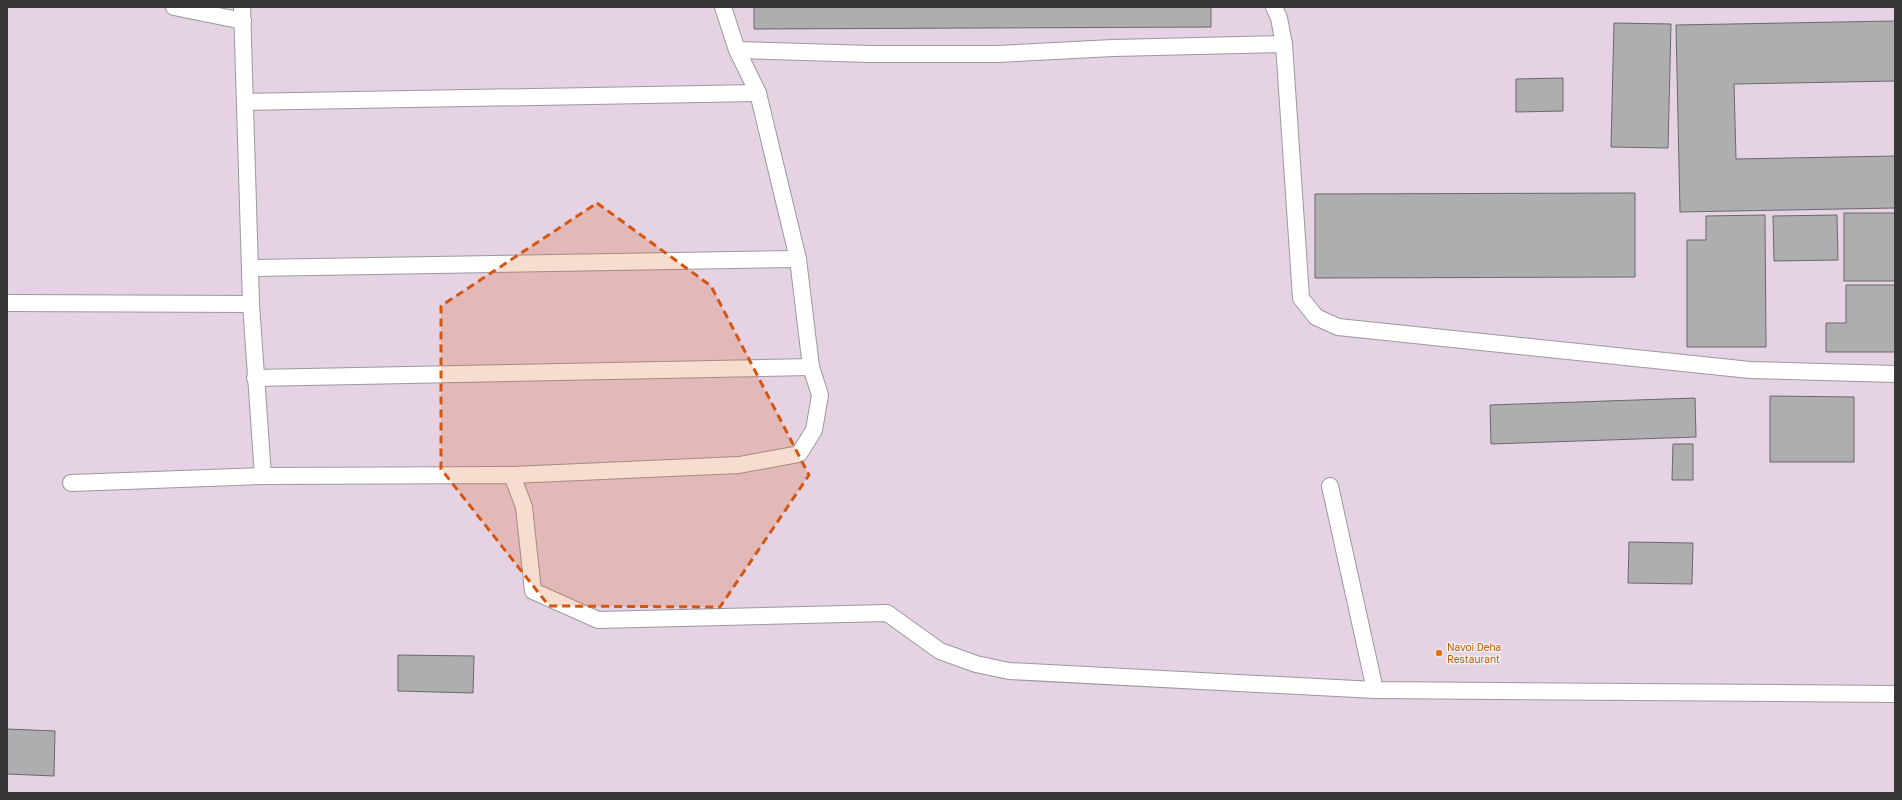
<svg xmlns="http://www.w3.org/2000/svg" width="1902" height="800" font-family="'Golos Text',sans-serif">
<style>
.industrial{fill:#e5d2e3}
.building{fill:#aeaeb0;stroke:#69696b}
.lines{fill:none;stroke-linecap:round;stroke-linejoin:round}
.service-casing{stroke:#9a9a9c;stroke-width:18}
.service{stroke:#fff;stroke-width:16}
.marked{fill:#d65610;fill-opacity:0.2;stroke:#d65610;stroke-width:3;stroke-dasharray:8 5;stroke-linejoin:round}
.food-dot{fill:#e8710a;stroke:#eff0f2;stroke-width:1.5}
.labels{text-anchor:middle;stroke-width:3;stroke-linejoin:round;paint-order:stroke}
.food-label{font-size:10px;fill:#c56008;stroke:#eff0f2;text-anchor:start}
</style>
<rect width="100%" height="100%" fill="#e2e3e4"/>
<!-- industrial -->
<rect class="industrial" x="7" y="7" width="1888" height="786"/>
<!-- building -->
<g class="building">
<polygon points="754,7 1211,7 1211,27 754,29"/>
<polygon points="1895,21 1895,81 1734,84 1736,159 1895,156 1895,208 1680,212 1676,25"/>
<polygon points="1614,23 1671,24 1668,148 1611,147"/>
<polygon points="1563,78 1563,111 1516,112 1516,79"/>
<polygon points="1635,193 1635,277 1315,278 1315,194"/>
<rect x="1844" y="213" width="51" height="68"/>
<polygon points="1765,215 1766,347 1687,347 1687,240 1706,240 1706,216"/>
<polygon points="1837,215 1838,260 1774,261 1773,216"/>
<polygon points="1846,285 1895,285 1895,352 1826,352 1826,323 1846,323"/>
<polygon points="1770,396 1854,397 1854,462 1770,462"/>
<polygon points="1695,398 1696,437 1491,444 1490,405"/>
<polygon points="1673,444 1693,444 1693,480 1672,480"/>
<polygon points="1629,542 1693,543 1692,584 1628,583"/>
<polygon points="398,655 474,656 473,693 398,691"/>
<polygon points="7,729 55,731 54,776 7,774"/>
</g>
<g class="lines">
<defs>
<g id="service">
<polyline points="174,7 243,21"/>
<polyline points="242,7 251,304 263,476 512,475 524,507 533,591 598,620 887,613 940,651 976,664 1009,671 1375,690 1895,694"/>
<polyline points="723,7 737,50 871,54 998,54 1113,48 1284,44 1301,298 1316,317 1338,327 1750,370 1895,374"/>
<polyline points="1274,7 1279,18 1284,44"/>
<polyline points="245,102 758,93"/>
<polyline points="250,268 798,259"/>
<polyline points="7,303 251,304"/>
<polyline points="255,378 811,367"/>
<polyline points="512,475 739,465 799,454 814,430 820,395 811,367 798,259 758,93 737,50"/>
<polyline points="71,483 263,476"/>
<polyline points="1330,486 1375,690"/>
</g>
</defs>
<!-- service casing -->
<use href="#service" class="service-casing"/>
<!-- service -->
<use href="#service" class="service"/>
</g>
<!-- marked area -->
<path class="marked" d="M 597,203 L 711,286 L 809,475 L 720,607 L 549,606 L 441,469 L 441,306 Z"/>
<!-- markers -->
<circle class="food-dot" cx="1439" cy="653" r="4"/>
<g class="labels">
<!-- food labels -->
<g class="food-label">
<text x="1447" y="651">Navoi Deha<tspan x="1447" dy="12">Restaurant</tspan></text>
</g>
</g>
<!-- border -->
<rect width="1902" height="800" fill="none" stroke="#373738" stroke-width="16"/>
</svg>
